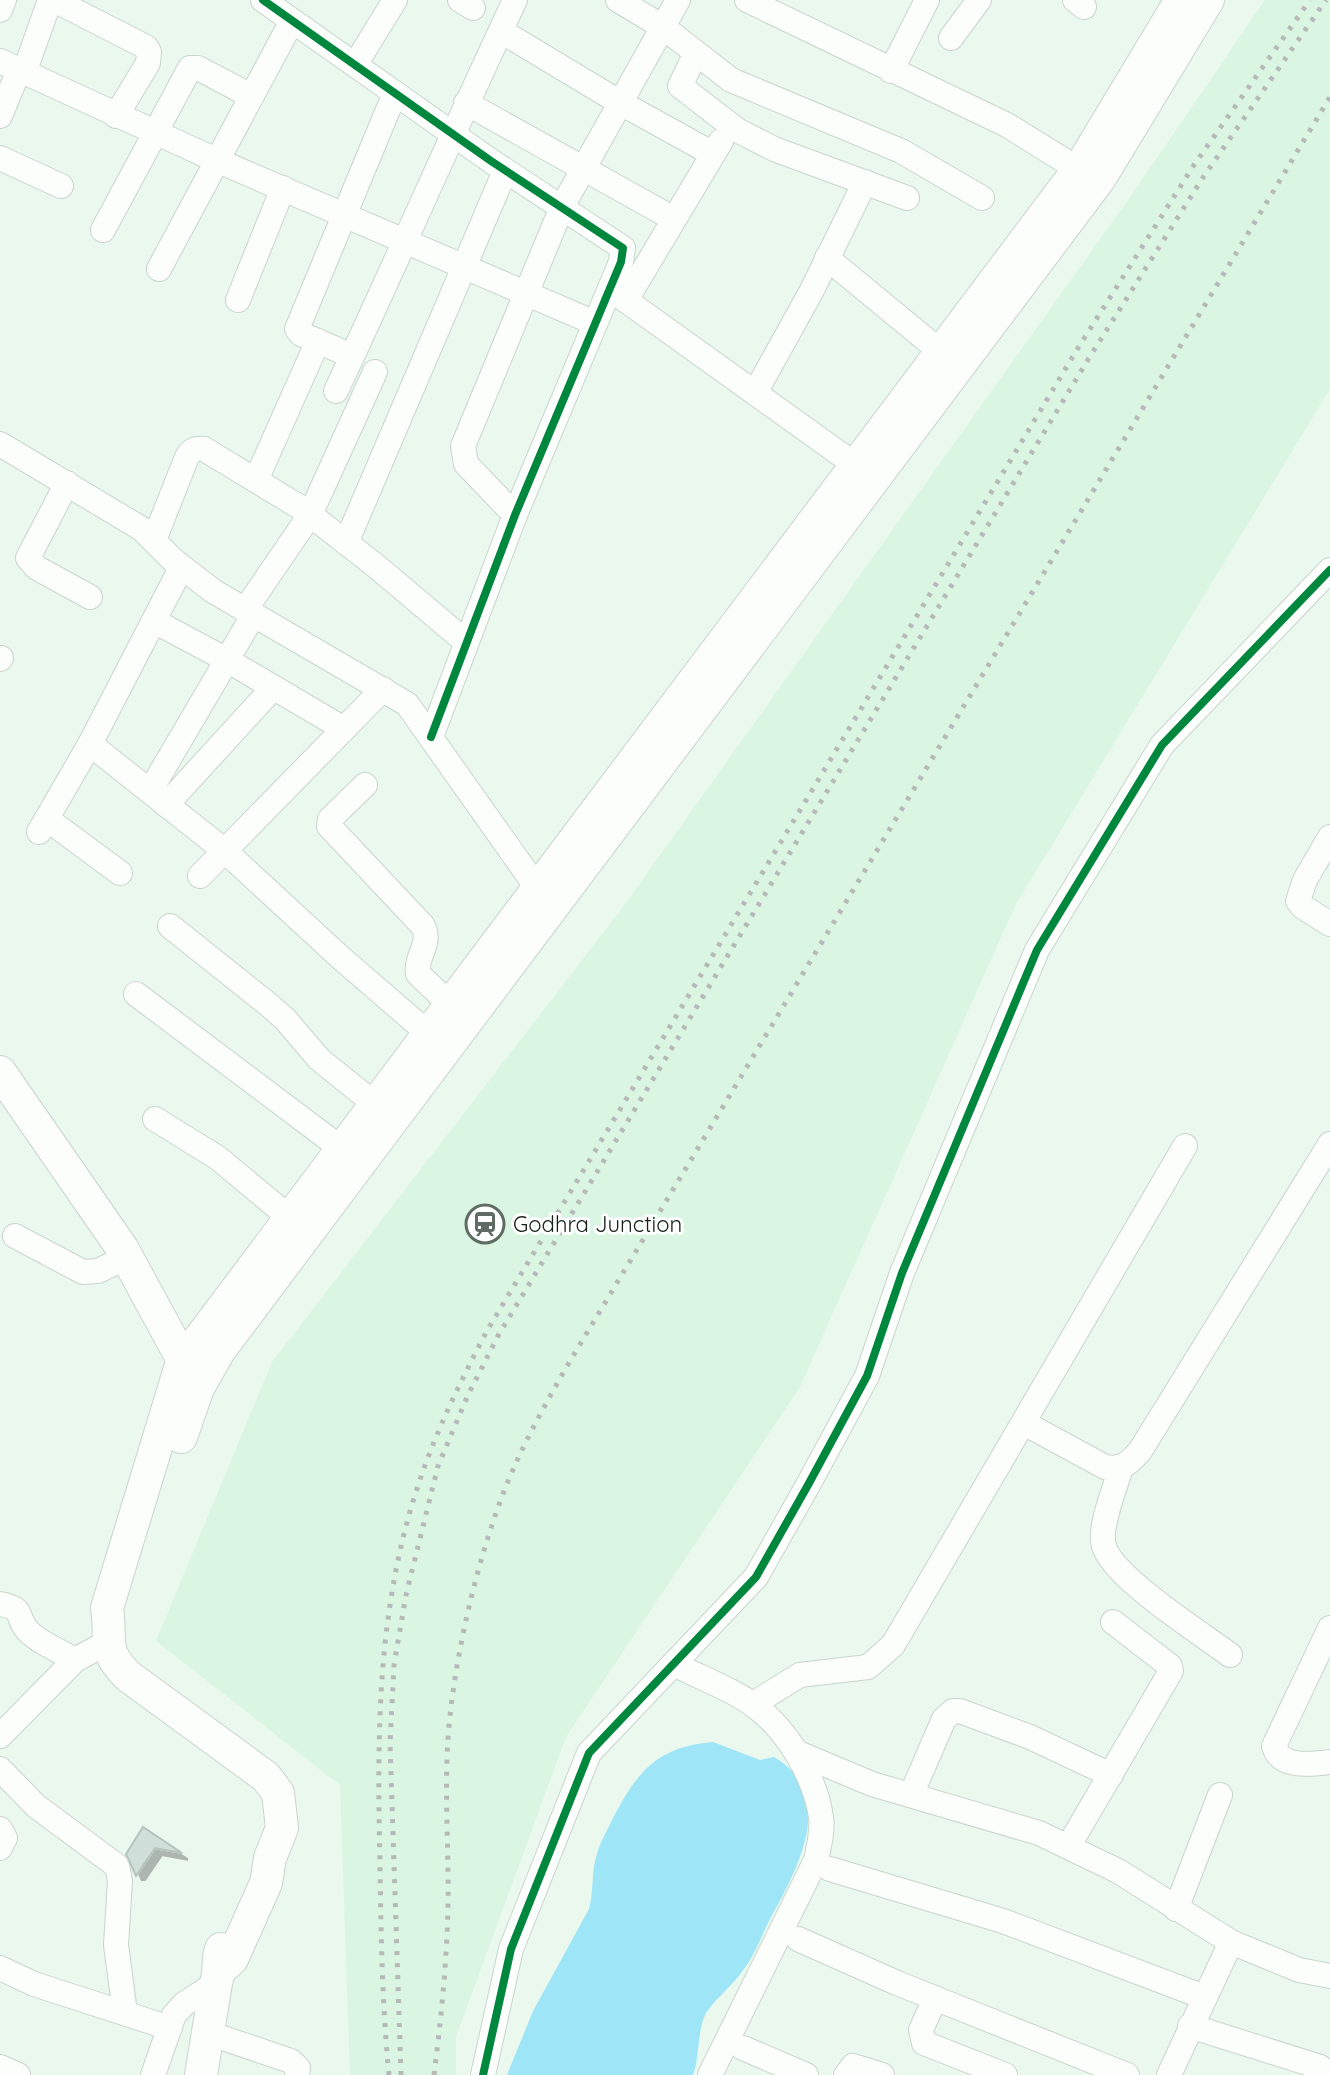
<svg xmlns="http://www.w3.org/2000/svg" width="1330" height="2075" font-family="Quicksand,sans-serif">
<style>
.built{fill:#daf6e3}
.water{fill:#9ee6f7}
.building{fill:#d1dfda;stroke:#b5c3be;stroke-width:2;filter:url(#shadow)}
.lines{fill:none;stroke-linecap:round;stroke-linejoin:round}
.minor-casing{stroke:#c8d5cc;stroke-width:26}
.major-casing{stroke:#c8d5cc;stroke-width:34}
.minor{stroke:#fcfefc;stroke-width:24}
.major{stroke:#fcfefc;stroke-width:32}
.rail{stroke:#b6b9b7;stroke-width:5;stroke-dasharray:4 8;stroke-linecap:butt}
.cycleway-casing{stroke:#fff;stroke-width:13}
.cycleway{stroke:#00873e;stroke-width:8}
.labels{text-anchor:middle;stroke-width:6;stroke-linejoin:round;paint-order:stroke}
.poi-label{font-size:22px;fill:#142018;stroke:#fff;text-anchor:start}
</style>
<defs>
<filter id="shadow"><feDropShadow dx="7" dy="7" stdDeviation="0" flood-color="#0004"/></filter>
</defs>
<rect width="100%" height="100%" fill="#eaf8ee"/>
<!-- built -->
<polygon class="built" points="1265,0 1330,0 1330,389 1016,904 800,1387 566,1737 456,2037 456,2075 350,2075 340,1785 156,1641 272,1362 623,907 1135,190"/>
<!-- water -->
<path class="water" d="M 713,1742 L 760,1760 L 774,1757 C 839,1795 797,1870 770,1919 C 761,1937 754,1957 741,1973 C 732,1986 711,2003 705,2015 C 697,2033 700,2056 693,2075 L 507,2075 L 533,2011 L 589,1909 C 594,1891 591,1871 597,1854 C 600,1842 607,1831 612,1820 C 637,1772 656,1747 713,1742 Z"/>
<!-- building -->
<polygon class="building" points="143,1827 182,1853 155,1848 136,1876 126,1854"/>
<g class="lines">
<defs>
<g id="minor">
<polyline points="54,0 146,47 149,52 148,63 116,116"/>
<polyline points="263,0 491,161 623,248 621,262 515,515 431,737"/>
<polyline points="460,0 473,8"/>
<polyline points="618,0 663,27 731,80 901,151 982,198"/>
<polyline points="747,0 1007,125 1078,169"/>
<polyline points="1075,0 1084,7"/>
<polyline points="0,10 4,0"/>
<polyline points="501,31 619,102 713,154"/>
<polyline points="951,38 979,0"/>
<polyline points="696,53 680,86 737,130 774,149 907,198"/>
<polyline points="0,61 216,160 595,323"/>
<polyline points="355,65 395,0"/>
<polyline points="891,71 927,0"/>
<polyline points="24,73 50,0"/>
<polyline points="466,103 674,219"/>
<polyline points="0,116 19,70"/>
<polyline points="0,158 61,186"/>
<polyline points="103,230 190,68 198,68 251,96"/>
<polyline points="827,258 941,352"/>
<polyline points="159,269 292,21"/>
<polyline points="610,289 868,474"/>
<polyline points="238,300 283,188"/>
<polyline points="626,300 721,141"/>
<polyline points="352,356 301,334 297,329 395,93"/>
<path d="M 336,391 C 397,261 454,130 515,0"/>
<polyline points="755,393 811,292 865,182"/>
<polyline points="0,444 142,529 173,560 213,591 407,704 538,889 549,898"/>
<polyline points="256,480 318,341"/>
<polyline points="67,483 28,558 37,568 90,597"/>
<polyline points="515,515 466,464 463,446 562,207 678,0"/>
<path d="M 154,540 L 187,457 C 192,449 196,448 204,449 L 303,509 L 376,566 L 466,642"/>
<polyline points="346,543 505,171"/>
<polyline points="245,610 310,515 375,372"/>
<polyline points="154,621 227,660 344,729"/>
<polyline points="0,659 1,658"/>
<polyline points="90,744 225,851 341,958 429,1034"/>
<path d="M 365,785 L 330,819 L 329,826 L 423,926 C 432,944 415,956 418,974 L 451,1005"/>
<polyline points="150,791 254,614"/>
<polyline points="166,805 273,688"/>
<polyline points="47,819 120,873"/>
<polyline points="39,832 90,744 181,568"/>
<polyline points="1330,837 1305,880 1298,901 1303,907 1330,924"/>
<polyline points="200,876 383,689"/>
<polyline points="170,926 269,1005 285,1019 319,1059 376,1105"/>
<polyline points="136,994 342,1149"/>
<polyline points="155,1119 218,1158 290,1218"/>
<polyline points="15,1236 83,1272 98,1271 127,1257"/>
<path d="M 1024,1423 L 1105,1467 C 1123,1470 1129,1463 1140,1451 L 1330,1144"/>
<path d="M 1121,1467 C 1116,1486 1098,1528 1104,1546 C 1112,1577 1202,1634 1230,1655"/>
<path d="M 0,1604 C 28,1609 14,1619 30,1633 C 42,1644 60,1651 75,1660"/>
<path d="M 1330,1628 L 1274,1746 C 1280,1769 1312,1764 1330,1762"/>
<path d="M 674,1664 C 700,1678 733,1689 756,1707 C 788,1731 815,1777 821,1817 C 823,1831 819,1846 816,1860 L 710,2075"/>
<polyline points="753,1704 800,1675 868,1667 893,1645 1185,1146"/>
<polyline points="0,1736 75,1660 108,1642"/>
<polyline points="796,1752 872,1784 1039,1833 1118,1871 1231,1942 1299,1970 1330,1976"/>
<polyline points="0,1769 36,1806 117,1866 120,1881 116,1945 125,2013"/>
<polyline points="911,1795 944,1719 953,1711 960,1711 1030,1737 1111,1775"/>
<polyline points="0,1829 5,1838 0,1848"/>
<polyline points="1068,1847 1171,1671 1170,1666 1113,1622"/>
<polyline points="830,1869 1003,1921 1204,1997"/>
<polyline points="1176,1909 1220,1795"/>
<polyline points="798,1939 897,1983 1127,2075"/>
<polyline points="0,1968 34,1984 170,2028"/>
<polyline points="935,1998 921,2030 924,2043 1005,2075"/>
<polyline points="1190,2026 1320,2067 1326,2075"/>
<polyline points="208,2033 291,2061 298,2068 297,2075"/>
<polyline points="743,2048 806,2075"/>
<polyline points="0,2067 18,2075"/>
<polyline points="153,2075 174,2015 184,2004 216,1983"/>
<polyline points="483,2075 511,1949 589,1753 756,1577 808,1485 867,1376 902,1273 1037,950 1162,745 1330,570"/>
<polyline points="846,2075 853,2066 882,2075"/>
<polyline points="1169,2075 1231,1942"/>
</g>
<g id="major">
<polyline points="0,1072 122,1248 192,1377"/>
<polyline points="181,1437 198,1388 219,1351 1100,178 1208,0"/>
<path d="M 220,1970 L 232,1959 L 266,1883 L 270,1858 L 282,1828 L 278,1793 L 266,1777 L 128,1676 C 101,1649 112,1642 107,1608 L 182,1362 L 1081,166 L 1181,0"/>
<path d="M 201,2075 L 216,1983 C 220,1971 217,1959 221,1949"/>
</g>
</defs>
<!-- minor casing -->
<use href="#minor" class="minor-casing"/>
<!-- major casing -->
<use href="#major" class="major-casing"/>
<!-- minor -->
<use href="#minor" class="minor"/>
<!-- major -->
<use href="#major" class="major"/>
<!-- rail -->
<g class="rail">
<path d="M 389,2075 C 382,2005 381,1933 380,1862 C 377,1737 377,1616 415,1495 C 433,1437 460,1382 488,1329 L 1078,348 L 1194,165 L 1310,0"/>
<polyline points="401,2075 390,1743 394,1665 406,1595 438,1466 468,1395 499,1334 1089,358 1204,176 1326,0"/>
<path d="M 434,2075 C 441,2019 447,1962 448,1905 C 449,1842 443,1779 450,1716 C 458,1642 479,1555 506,1486 C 523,1444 545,1405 567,1366 L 1330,97"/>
</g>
<defs>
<g id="cycleway">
<polyline points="263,0 491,161 623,248 621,262 515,515 431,737"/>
<polyline points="483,2075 511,1949 589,1753 756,1577 808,1485 867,1376 902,1273 1037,950 1162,745 1330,570"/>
</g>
</defs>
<!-- cycleway casing -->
<use href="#cycleway" class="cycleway-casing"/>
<!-- cycleway -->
<use href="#cycleway" class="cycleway"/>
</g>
<!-- icons -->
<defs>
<symbol id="station-ring" viewBox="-11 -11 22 22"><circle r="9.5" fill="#fff" stroke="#5f6c63" stroke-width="1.5"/><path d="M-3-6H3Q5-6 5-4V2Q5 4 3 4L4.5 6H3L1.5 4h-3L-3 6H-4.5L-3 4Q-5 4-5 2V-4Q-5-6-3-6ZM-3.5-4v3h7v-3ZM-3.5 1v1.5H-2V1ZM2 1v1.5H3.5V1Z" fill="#5f6c63"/></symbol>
</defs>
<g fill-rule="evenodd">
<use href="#station-ring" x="463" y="1202" width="44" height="44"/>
</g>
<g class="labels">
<!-- poi labels -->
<g class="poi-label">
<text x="513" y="1232">Godhra Junction</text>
</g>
</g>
</svg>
